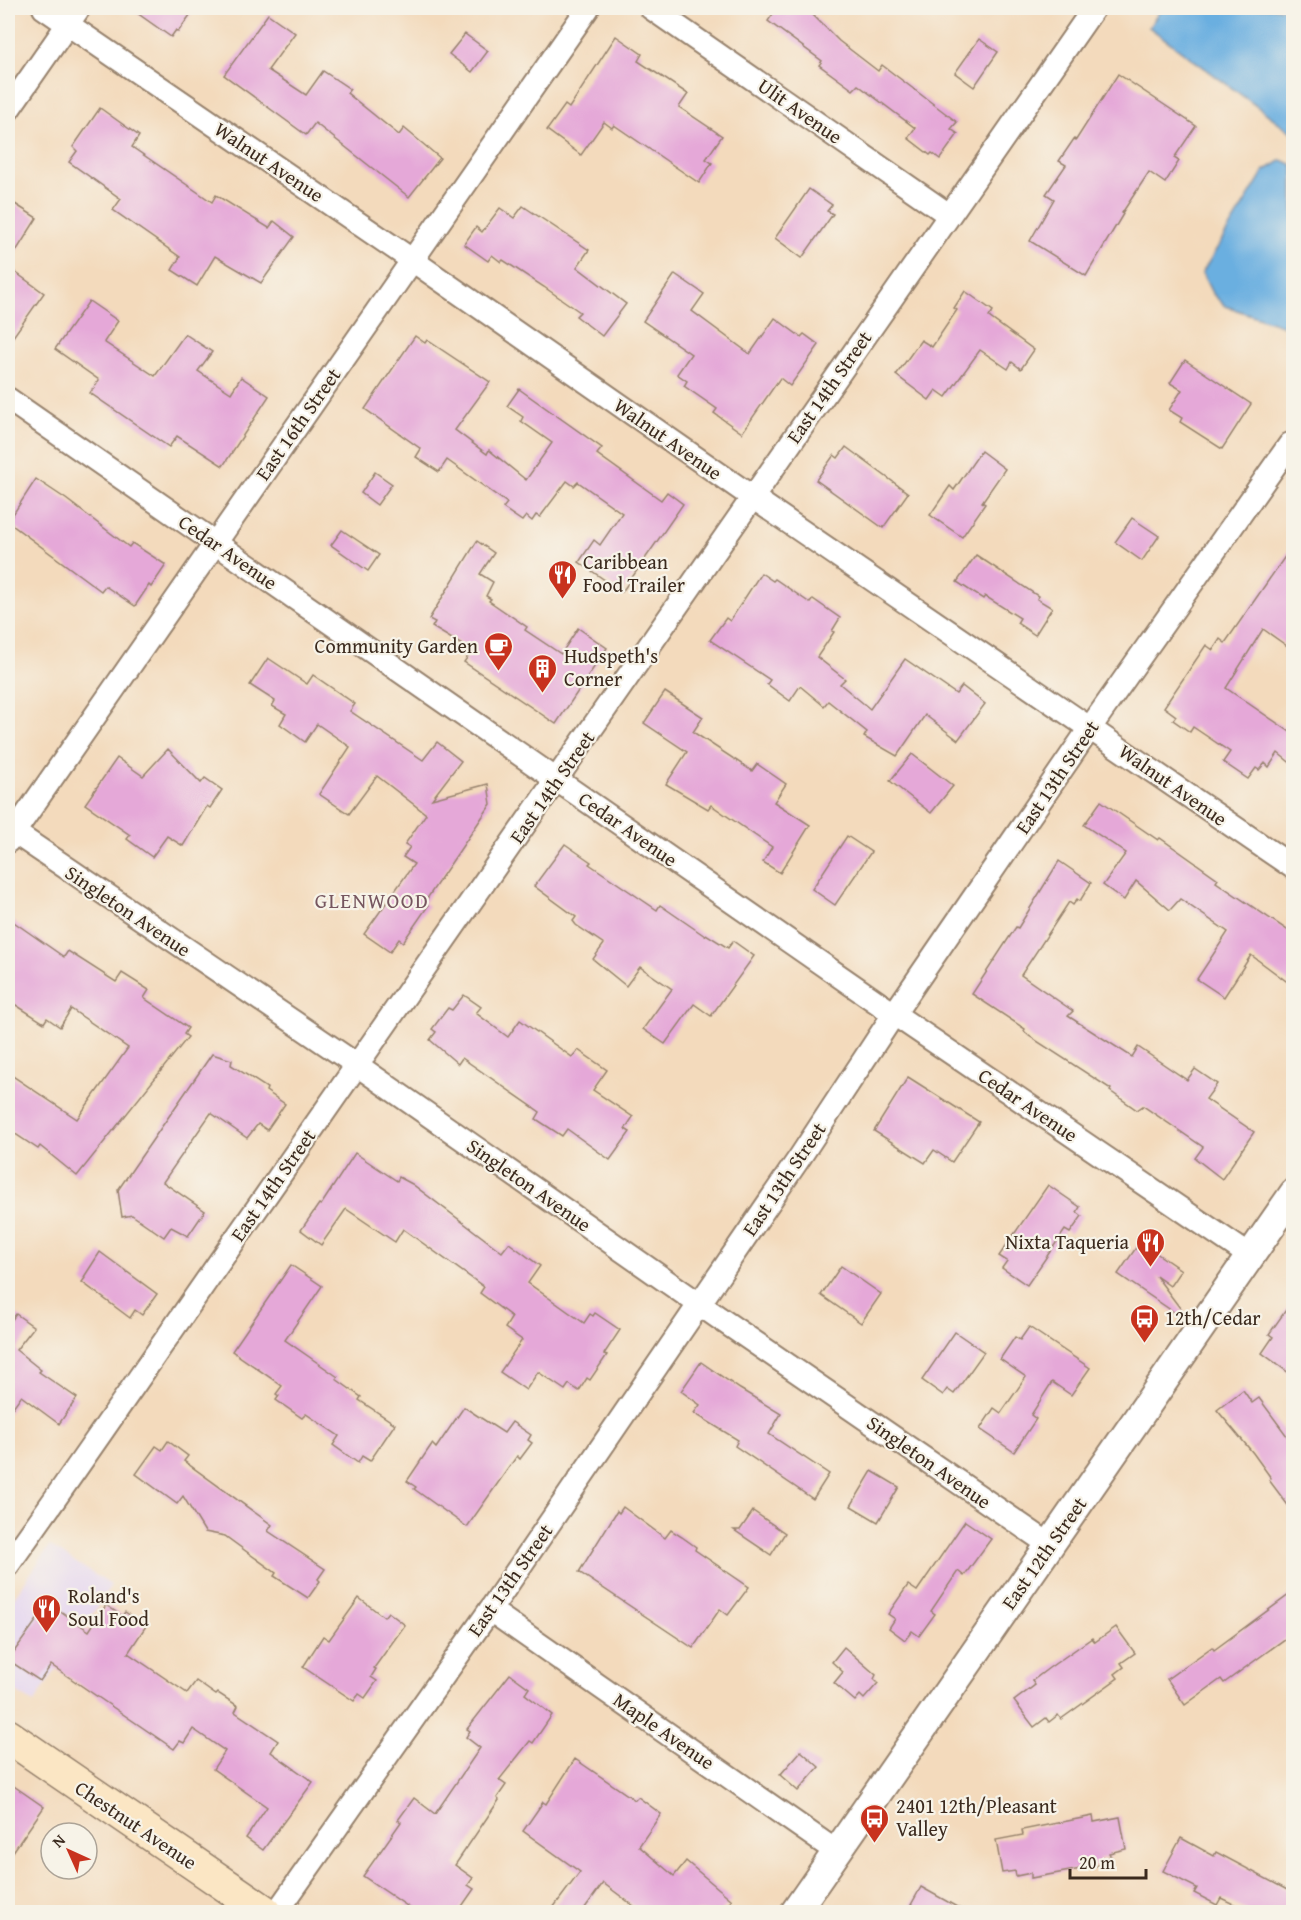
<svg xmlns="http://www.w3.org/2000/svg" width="1301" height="1920" font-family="'Gentium Book Plus',serif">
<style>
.built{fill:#e3d3f2}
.water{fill:#6aafe0;stroke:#526c7f;stroke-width:1.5}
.building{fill:#e5a8d8}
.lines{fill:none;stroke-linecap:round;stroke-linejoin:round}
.minor-casing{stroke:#97826d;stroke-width:26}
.tertiary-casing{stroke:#97826d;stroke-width:32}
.secondary-casing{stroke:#97826d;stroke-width:36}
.minor{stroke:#fff;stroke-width:22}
.tertiary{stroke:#fff;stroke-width:28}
.secondary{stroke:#fbe6c4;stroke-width:33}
.labels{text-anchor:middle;stroke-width:4.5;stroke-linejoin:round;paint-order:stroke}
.street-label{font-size:20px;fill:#3b2a1e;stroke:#f7f3e8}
.poi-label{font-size:20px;fill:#3b2a1e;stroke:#f7f3e8;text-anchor:start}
.neighbourhood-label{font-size:21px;letter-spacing:1.5px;fill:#76565f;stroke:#f7f3e8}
</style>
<rect width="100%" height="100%" fill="#f7f3e8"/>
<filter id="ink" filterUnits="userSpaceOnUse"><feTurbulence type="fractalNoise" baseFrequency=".0167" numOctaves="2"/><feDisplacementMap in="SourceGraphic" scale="12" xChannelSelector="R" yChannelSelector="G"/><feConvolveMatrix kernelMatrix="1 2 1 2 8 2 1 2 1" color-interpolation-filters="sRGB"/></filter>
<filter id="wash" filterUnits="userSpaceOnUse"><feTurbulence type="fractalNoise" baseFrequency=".008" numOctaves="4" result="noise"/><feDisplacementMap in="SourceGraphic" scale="24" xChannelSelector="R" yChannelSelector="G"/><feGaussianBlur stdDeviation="1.35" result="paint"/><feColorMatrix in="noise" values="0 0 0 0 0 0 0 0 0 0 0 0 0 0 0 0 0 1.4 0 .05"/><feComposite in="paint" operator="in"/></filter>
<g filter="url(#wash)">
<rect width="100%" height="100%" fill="#f3dabc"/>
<!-- built -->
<polygon class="built" points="50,1546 111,1585 34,1703 8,1687 8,1606"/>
<!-- water -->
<g class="water">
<polygon points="1162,8 1293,8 1293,133 1149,27"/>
<polygon points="1282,160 1293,165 1293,329 1225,306 1212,293 1202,273 1264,171"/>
</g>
<g id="blocks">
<!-- building -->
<g class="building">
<polygon points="130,8 195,8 178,32 176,30 171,37"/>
<polygon points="777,8 806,8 839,41 878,71 882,65 957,122 951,129 958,134 940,159 932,153 930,155 908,138 915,128 858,85 853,90 849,87 819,65 822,61 768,21"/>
<polygon points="268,14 295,33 268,70 306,95 323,71 350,89 347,93 399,135 404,128 440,158 409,197 315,123 306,135 224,75"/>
<polygon points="465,34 488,51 472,72 449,54"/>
<polygon points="616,36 642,54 638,61 688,94 679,107 722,136 706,159 712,163 699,183 614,125 612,128 604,122 581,155 547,130 565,105 569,108"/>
<polygon points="979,39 998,52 974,87 955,73"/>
<polygon points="1118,74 1196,126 1174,158 1179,161 1165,183 1149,172 1122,213 1123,214 1086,276 1030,241 1054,199 1046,194 1066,165 1059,161 1074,139 1076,140"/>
<polygon points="100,108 139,136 132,147 212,202 216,195 269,228 274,221 294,237 261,283 215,256 197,286 172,270 180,257 113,210 121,199 69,162 77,151 73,147"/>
<polygon points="809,189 832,205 827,211 833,214 802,258 775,238"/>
<polygon points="15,204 37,218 8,264 8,215"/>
<polygon points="523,206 589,250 577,267 626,304 602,336 576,316 580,312 544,287 503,260 501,262 492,255 488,261 464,244 476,227 482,232 500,208 514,218"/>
<polygon points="8,267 44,293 8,344"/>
<polygon points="675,274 704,294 692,311 750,354 775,318 801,337 804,334 819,345 790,386 780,378 742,433 714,413 717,409 684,386 687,381 677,374 691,354 643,321"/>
<polygon points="965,291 993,311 989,317 1034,350 1021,369 1012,362 1008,369 980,350 946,397 936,390 929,400 896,375 921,340 932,347 957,310 954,308"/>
<polygon points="89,301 118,321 104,342 155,376 185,334 212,352 198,371 231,393 241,377 269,396 223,466 177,436 169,447 90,393 99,380 55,349"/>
<polygon points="415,336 425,343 427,340 490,382 455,430 487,454 489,450 526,480 552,443 521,421 523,417 507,406 519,389 602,448 597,454 661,500 667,492 683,504 622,592 579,562 594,540 600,545 622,513 578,482 574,486 567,481 540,517 536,515 532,521 526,516 522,521 503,508 507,503 447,460 439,472 416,457 421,449 365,409"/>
<polygon points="1185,360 1251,404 1222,449 1180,422 1182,418 1169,410 1182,390 1170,383"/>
<polygon points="846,447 908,493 883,528 816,480 834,455 838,458"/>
<polygon points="981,451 1005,469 982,502 985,504 962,537 930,515 950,486 954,490"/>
<polygon points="375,472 392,484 377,505 361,493"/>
<polygon points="36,479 66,499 129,547 132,543 166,565 151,587 149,585 135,606 105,586 101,591 8,522"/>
<polygon points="1132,518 1159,536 1142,561 1115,542"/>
<polygon points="342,530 379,555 368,571 331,545"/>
<polygon points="477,541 494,553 480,574 493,582 486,596 491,599 489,601 527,627 525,630 561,654 578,628 607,648 556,724 464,662 472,651 432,627 435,622 429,619"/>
<polygon points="1293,545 1293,635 1287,646 1263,629 1226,688 1293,734 1293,765 1278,753 1269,767 1265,763 1259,770 1256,768 1248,779 1223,762 1230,752 1193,727 1190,732 1173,720 1176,716 1164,707 1206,645 1213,650 1220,639 1225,643"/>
<polygon points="976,555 1038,596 1037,599 1052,608 1035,635 1017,623 1020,618 985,596 983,599 957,582"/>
<polygon points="761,573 773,581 775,579 810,603 813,599 840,618 832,631 834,632 817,657 845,679 840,684 870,709 905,659 956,694 962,686 985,704 958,740 925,715 897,756 864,737 867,732 828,701 824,706 800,686 790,701 767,684 770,680 710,640 726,618 730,621"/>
<polygon points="268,658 307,684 313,675 355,704 350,711 423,760 437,742 461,761 432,799 488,784 491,804 424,903 428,906 403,942 399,939 390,952 364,934 414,864 403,857 410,847 405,844 426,814 377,776 349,814 319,794 350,747 317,724 305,742 280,724 286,714 272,706 275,701 250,685"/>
<polygon points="665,692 703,717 693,732 752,771 757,764 786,784 774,802 810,825 780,873 763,862 772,847 711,805 708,809 666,784 687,752 644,723"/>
<polygon points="168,749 201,783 205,778 222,790 210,808 207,806 183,846 167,836 152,857 127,839 130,835 85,804 117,758 143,776"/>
<polygon points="912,754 953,786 931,813 890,781"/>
<polygon points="1101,801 1158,840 1160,838 1218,879 1216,882 1293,934 1293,986 1251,955 1224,997 1197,979 1228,932 1180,899 1170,910 1136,881 1124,900 1103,885 1126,853 1084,825"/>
<polygon points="847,836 871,852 835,905 812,889"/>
<polygon points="565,844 591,862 589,864 657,910 660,905 705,936 706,934 728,948 733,941 754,956 711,1016 694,1004 665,1044 643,1029 672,989 640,967 626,986 593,959 604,944 576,925 573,921 576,917 534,886"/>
<polygon points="1059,861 1091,883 1080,901 1077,899 1073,905 1069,902 1021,975 1073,1011 1068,1016 1132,1057 1138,1047 1187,1080 1195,1069 1217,1084 1206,1099 1254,1132 1222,1179 1195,1158 1203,1147 1143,1106 1137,1110 1110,1091 1111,1089 1029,1036 1024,1031 1025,1029 972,994 1016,927 1018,928"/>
<polygon points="8,918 64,957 68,951 116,982 122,973 149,990 144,998 188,1028 184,1034 188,1037 77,1176 40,1146 38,1149 8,1129 8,1073 77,1119 128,1048 71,1009 60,1027 47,1018 44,1023 8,1000"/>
<polygon points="464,995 481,1007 476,1013 508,1037 520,1020 572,1057 578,1050 607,1070 593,1090 633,1117 625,1129 630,1132 610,1160 567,1129 562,1136 536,1119 540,1112 462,1058 458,1064 430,1040 436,1032 432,1029 448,1008 452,1010"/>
<polygon points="212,1054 232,1060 231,1065 267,1088 266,1091 285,1104 267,1130 258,1124 247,1138 211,1113 163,1182 205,1211 188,1236 171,1227 164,1237 132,1215 122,1217 118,1190"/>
<polygon points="908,1077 979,1122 952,1162 934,1150 925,1163 874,1131"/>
<polygon points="355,1153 397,1181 399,1177 412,1184 502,1252 509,1243 540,1266 528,1283 584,1323 590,1314 593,1316 595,1313 620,1330 604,1354 607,1355 590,1380 587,1378 579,1391 569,1384 565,1390 538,1372 526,1390 500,1372 522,1340 505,1328 512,1317 480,1293 484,1287 403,1229 395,1242 346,1209 321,1245 301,1230 319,1204 321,1205"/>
<polygon points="1048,1185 1080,1207 1077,1212 1082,1216 1070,1233 1065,1230 1027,1285 1002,1268 1007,1261 999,1256"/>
<polygon points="1140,1242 1181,1270 1170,1286 1156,1276 1186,1316 1184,1319 1118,1274"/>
<polygon points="100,1252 157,1294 142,1315 135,1310 130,1318 82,1282 85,1278 84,1277"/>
<polygon points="291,1265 322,1286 285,1340 338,1377 336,1379 361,1397 359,1400 395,1424 370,1461 362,1456 358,1463 333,1445 339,1436 306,1414 302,1418 276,1400 279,1396 276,1394 282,1386 232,1351"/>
<polygon points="841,1266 881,1294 861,1323 821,1295"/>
<polygon points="1293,1300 1293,1376 1262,1353 1273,1337 1269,1334"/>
<polygon points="16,1314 34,1327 16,1350 41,1370 39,1372 77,1398 59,1424 21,1396 8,1414 8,1325"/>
<polygon points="1029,1327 1090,1368 1071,1395 1052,1382 1031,1415 1036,1419 1014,1452 980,1429 994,1408 1001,1413 1026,1377 1000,1359 1015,1337 1020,1340"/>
<polygon points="955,1332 984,1352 954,1394 947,1389 943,1395 922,1380"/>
<polygon points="701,1362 740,1389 781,1414 769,1434 829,1474 813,1499 735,1446 738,1440 694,1413 700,1405 681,1391"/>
<polygon points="1243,1390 1252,1403 1259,1398 1293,1444 1293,1512 1269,1480 1271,1478 1253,1453 1217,1410"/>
<polygon points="464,1407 504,1433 512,1422 531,1435 528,1440 532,1443 520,1459 517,1456 467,1527 414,1489 416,1487 407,1481 432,1444 436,1448"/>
<polygon points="168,1441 188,1456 184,1461 272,1525 268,1531 325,1569 318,1579 320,1581 308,1598 274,1576 276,1573 225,1536 205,1532 183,1496 177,1504 136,1474 156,1446 162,1450"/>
<polygon points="872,1471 899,1487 878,1522 851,1506"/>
<polygon points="623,1507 665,1538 671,1530 682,1537 696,1547 695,1550 749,1587 728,1615 720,1609 693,1648 579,1572 617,1511 619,1513"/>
<polygon points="753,1511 785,1533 771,1555 734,1530 740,1530"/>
<polygon points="965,1521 991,1539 964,1576 958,1571 931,1611 935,1614 919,1636 912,1631 905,1640 889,1628 895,1619 888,1614 908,1585 917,1591"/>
<polygon points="1293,1592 1293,1633 1224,1683 1221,1679 1185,1705 1167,1679 1212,1647 1214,1650"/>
<polygon points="359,1598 384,1617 388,1612 405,1625 374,1668 376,1669 371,1677 377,1681 365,1698 359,1694 354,1701 303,1667 323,1636 329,1640"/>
<polygon points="49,1603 89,1631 106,1605 122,1616 125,1612 146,1626 128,1653 187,1693 196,1681 216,1695 218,1693 238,1706 235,1712 278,1741 271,1752 313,1782 263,1850 246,1838 267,1807 213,1769 225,1751 193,1729 184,1743 180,1741 174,1749 51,1665 40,1681 8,1660"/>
<polygon points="1116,1627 1135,1653 1121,1663 1124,1667 1115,1674 1118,1678 1061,1719 1058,1715 1049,1722 1046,1718 1034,1727 1014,1701 1035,1685 1032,1681 1049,1668 1092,1638 1095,1642"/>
<polygon points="844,1647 876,1675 874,1679 878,1683 864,1699 860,1695 855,1701 834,1683 843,1672 832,1662"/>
<polygon points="510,1674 529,1688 525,1694 552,1715 533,1743 530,1741 499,1780 506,1785 497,1798 499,1800 455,1865 473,1878 468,1885 474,1889 458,1912 416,1912 363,1876 401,1822 398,1820 414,1798 435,1814 480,1748 466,1737 470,1731 467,1729"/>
<polygon points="801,1751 819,1767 798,1791 780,1775"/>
<polygon points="575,1759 635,1800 638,1797 661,1814 639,1846 674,1876 686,1861 732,1900 721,1912 642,1912 603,1883 582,1912 550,1912 580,1872 523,1831 543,1802 546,1804"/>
<polygon points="8,1782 44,1807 8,1859"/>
<polygon points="1093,1816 1094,1822 1120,1817 1126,1849 1109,1853 1111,1857 1099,1859 1100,1865 1081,1869 1031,1878 1031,1873 1016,1876 1015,1871 1002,1873 996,1840 1023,1835 1022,1830"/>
<polygon points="1181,1838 1214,1856 1216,1852 1293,1893 1293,1912 1250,1912 1221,1898 1217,1905 1194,1893 1197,1888 1163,1871"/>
<polygon points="921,1887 966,1912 907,1912"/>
</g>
</g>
</g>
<g filter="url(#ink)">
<use href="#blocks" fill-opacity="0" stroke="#97826d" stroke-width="1.5"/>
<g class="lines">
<defs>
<g id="minor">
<polyline points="44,8 412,260 752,497 1294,868"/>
<polyline points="651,8 949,215"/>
<polyline points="8,110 79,8"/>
<polyline points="8,399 894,1014 1250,1256"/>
<polyline points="8,828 357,1065 722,1320 1050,1545"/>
<polyline points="8,841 588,8"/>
<path d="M 8,1565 C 95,1444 178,1320 265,1197 C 543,802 817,404 1094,8"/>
<polyline points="490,1610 837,1852"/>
<polyline points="277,1912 490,1610 800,1157 894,1014 1090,728 1290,444 1294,446"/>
</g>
<polyline id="tertiary" points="795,1912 1294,1193"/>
<polyline id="secondary" points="8,1736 265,1912"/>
</defs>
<!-- minor casing -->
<use href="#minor" class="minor-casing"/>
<!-- tertiary casing -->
<use href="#tertiary" class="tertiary-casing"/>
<!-- secondary casing -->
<use href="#secondary" class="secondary-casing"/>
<!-- minor -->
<use href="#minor" class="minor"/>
<!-- tertiary -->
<use href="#tertiary" class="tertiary"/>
<!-- secondary -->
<use href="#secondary" class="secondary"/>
</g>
</g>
<!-- icons -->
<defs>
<symbol id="restaurant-pin" viewBox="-11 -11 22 30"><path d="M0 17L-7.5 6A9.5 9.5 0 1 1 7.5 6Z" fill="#c8321e" stroke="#f7f3e8"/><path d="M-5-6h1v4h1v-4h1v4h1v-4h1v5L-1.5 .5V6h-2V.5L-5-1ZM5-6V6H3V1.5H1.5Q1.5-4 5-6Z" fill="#fff"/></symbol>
<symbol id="cafe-pin" viewBox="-11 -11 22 30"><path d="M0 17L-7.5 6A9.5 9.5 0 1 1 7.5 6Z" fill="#c8321e" stroke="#f7f3e8"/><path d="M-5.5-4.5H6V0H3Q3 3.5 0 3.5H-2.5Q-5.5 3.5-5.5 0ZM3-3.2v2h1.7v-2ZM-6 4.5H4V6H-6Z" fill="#fff"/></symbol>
<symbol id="building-pin" viewBox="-11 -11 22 30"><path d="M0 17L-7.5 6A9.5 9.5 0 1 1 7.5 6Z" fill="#c8321e" stroke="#f7f3e8"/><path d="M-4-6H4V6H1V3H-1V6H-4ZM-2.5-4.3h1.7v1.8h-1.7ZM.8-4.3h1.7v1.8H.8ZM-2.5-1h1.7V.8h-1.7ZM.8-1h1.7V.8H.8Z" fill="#fff"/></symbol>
<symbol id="bus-pin" viewBox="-11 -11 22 30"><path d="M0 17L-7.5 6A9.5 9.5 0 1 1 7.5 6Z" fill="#c8321e" stroke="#f7f3e8"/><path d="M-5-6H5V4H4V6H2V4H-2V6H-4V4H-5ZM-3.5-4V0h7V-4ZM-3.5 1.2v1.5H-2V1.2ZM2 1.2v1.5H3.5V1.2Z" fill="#fff"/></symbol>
</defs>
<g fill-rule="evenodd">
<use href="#restaurant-pin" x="546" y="558" width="33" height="45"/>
<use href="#cafe-pin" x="482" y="630" width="33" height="45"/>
<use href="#building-pin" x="526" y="652" width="33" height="45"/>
<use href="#restaurant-pin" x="1134" y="1226" width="33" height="45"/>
<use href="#bus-pin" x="1128" y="1302" width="33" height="45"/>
<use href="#restaurant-pin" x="30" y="1592" width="33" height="45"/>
<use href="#bus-pin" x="858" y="1802" width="33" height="45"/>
</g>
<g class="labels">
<!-- street labels -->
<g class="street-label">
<text transform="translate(800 111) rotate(35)" y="7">Ulit Avenue</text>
<text transform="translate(269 162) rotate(34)" y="7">Walnut Avenue</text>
<text transform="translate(829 387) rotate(-55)" y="7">East 14th Street</text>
<text transform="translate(298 424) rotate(-55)" y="7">East 16th Street</text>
<text transform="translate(668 439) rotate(35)" y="7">Walnut Avenue</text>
<text transform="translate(228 552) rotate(35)" y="7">Cedar Avenue</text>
<text transform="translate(1057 777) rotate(-56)" y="7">East 13th Street</text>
<text transform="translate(1173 785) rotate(35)" y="7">Walnut Avenue</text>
<text transform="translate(552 787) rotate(-55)" y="7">East 14th Street</text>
<text transform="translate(628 829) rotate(35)" y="7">Cedar Avenue</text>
<text transform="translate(128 911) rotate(34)" y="7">Singleton Avenue</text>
<text transform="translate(1028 1105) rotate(34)" y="7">Cedar Avenue</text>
<text transform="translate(784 1179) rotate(-56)" y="7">East 13th Street</text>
<text transform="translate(273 1185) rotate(-55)" y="7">East 14th Street</text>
<text transform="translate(529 1185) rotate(35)" y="7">Singleton Avenue</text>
<text transform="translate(929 1462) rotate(35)" y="7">Singleton Avenue</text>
<text transform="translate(1044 1553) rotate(-55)" y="7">East 12th Street</text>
<text transform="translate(510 1580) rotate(-55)" y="7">East 13th Street</text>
<text transform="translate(664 1731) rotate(35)" y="7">Maple Avenue</text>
<text transform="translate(136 1825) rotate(34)" y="7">Chestnut Avenue</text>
</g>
<!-- poi labels -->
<g class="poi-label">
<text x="583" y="569">Caribbean<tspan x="583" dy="23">Food Trailer</tspan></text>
<text x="478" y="653" text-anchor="end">Community Garden</text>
<text x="564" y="663">Hudspeth's<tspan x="564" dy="23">Corner</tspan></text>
<text x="1129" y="1249" text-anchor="end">Nixta Taqueria</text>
<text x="1165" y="1325">12th/Cedar</text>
<text x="68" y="1603">Roland's<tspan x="68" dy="23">Soul Food</tspan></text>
<text x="896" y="1813">2401 12th/Pleasant<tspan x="896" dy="23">Valley</tspan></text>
</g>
<!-- neighbourhood labels -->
<g class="neighbourhood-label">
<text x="372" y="908">GLENWOOD</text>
</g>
</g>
<!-- margin -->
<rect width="1301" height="1920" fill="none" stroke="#f7f3e8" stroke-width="30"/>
<!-- north arrow -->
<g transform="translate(69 1851) rotate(315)"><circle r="28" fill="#f7f3e8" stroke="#aca397" stroke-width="1.5"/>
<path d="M0-4.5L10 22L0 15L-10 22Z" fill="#c8321e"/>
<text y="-9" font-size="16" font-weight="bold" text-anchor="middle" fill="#3b2a1e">N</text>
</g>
<!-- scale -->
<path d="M1070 1869v9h76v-9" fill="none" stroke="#3b2a1e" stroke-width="3"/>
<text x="1079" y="1869" font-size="18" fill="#3b2a1e" stroke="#f7f3e8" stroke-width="4.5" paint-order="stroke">20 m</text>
</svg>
